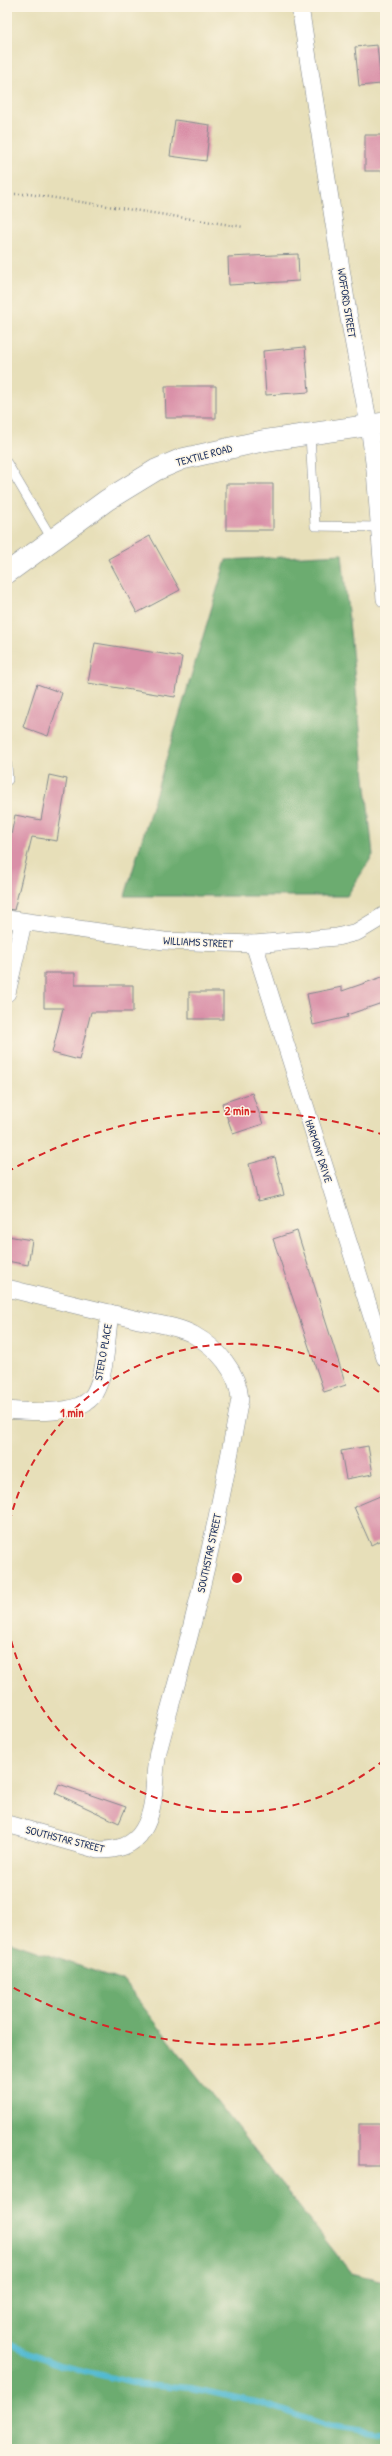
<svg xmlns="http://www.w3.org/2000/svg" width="392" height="2456" font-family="'Patrick Hand',sans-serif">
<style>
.forest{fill:#6cac6f;stroke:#446e66}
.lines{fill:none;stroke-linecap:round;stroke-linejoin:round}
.stream{stroke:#53bad1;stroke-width:6}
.building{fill:#d98fa7}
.service-casing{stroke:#81878c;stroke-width:10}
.minor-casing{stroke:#81878c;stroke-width:18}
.tertiary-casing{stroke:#81878c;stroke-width:22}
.path{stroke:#81878c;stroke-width:2.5;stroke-dasharray:1 3;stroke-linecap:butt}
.service{stroke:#fff;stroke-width:9}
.minor{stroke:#fff;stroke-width:17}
.tertiary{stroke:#fff;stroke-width:21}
.ring{fill:none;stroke:#d62828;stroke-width:2;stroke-dasharray:7 5}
.labels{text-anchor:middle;stroke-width:3;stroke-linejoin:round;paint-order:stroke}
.street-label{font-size:11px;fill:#1b2f5e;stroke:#fcf5e5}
.centre{fill:#d62828;stroke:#fcf5e5;stroke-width:2}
.ring-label{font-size:12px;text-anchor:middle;font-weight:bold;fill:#d62828;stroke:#fcf5e5;stroke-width:3;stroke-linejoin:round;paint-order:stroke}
</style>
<rect width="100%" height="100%" fill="#fcf5e5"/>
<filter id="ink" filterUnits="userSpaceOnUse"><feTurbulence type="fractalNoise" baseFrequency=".025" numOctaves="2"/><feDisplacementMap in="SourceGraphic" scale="8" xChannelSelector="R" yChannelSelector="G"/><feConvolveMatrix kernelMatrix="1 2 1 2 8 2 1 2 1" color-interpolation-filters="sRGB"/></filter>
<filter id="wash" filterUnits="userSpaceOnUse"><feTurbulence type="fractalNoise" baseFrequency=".012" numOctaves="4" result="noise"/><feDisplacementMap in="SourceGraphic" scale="16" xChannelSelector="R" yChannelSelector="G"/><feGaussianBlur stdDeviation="0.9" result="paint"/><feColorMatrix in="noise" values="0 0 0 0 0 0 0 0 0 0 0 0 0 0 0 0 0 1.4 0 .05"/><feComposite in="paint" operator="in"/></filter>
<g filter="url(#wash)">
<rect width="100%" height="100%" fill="#e7dfb9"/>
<!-- forest -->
<g class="forest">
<polygon points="342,554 373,855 347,896 125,896 226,560"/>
<polygon points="7,1941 123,1981 351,2273 385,2281 385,2449 7,2449"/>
</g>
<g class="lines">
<!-- stream -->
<polyline class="stream" points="7,2343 60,2365 133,2383 192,2388 264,2404 325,2425 385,2434"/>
</g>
<g id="blocks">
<!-- building -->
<g class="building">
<polygon points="377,45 381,84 359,86 355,47"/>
<polygon points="175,120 210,125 206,161 170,156"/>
<rect x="365" y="135" width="20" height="36"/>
<polygon points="298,254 299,281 229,285 228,257"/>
<polygon points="305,347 309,392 266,395 263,351"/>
<polygon points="165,386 216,386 216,418 166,418"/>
<rect x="226" y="484" width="47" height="46"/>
<polygon points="150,536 180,590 137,613 108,559"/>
<polygon points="95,643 182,657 175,697 88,683"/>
<polygon points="37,684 62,693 48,736 23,727"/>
<polygon points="49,775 67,779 57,841 32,837 14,910 7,909 7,840 10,840 15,815 41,820"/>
<polygon points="44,973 75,973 75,985 133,985 133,1012 91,1012 79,1060 52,1053 63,1008 44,1008"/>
<polygon points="385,976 385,1002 347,1015 348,1017 313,1025 307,994 342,987 342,991"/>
<rect x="189" y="992" width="34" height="27"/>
<polygon points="252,1093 263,1124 233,1134 222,1103"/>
<polygon points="275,1157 284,1195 258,1201 249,1164"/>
<polygon points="297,1231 346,1385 324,1392 273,1239"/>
<polygon points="7,1236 32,1240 28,1265 7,1261"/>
<polygon points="368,1446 373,1474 346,1479 341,1451"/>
<polygon points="380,1496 385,1508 385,1538 371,1545 354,1507"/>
<polygon points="59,1784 126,1807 119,1823 55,1793"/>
<rect x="359" y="2124" width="25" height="41"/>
</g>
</g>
</g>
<g filter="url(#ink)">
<use href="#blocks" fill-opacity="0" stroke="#81878c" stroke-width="1"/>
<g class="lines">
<defs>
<g id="service">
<polyline points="310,434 315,526 379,527"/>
<polyline points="7,463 52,539"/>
<polyline points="7,765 8,780"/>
</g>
<g id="minor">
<polyline points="300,7 348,313 369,425 375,470 385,599"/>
<polyline points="7,919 164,941 254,944 337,937 357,932 385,915"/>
<polyline points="254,944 385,1358"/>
<polyline points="7,993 23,923"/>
<path d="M 7,1288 C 50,1299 92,1309 135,1319 C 154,1324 176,1325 194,1335 C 217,1348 238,1371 240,1399 C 227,1470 213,1542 195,1613 C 184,1658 171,1702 159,1748 C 152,1774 158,1806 143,1830 C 133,1847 116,1850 99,1850 L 7,1824"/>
<path d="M 7,1410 C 29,1412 81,1416 94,1394 C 107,1371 106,1338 110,1313"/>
</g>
<polyline id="tertiary" points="7,573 107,500 156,470 182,459 262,441 385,423"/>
</defs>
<!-- service casing -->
<use href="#service" class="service-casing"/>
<!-- minor casing -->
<use href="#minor" class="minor-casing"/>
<!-- tertiary casing -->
<use href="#tertiary" class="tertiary-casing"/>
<!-- path -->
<polyline class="path" points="7,194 29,194 244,227"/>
<!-- service -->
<use href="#service" class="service"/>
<!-- minor -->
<use href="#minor" class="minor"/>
<!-- tertiary -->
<use href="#tertiary" class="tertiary"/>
</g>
</g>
<!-- distance rings -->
<g class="ring">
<path d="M384 1760A234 234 0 0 1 7 1623M7 1533A234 234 0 0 1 384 1396"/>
<path d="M381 2022A467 467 0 0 1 7 1984M7 1172A467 467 0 0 1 381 1134"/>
</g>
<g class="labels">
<!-- street labels -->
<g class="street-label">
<text transform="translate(347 303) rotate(81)" y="4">WOFFORD STREET</text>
<text transform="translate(204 455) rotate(-15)" y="4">TEXTILE ROAD</text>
<text transform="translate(198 942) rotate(3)" y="4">WILLIAMS STREET</text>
<text transform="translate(319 1151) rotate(72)" y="4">HARMONY DRIVE</text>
<text transform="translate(103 1352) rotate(-80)" y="4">STEFLO PLACE</text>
<text transform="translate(209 1553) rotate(-78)" y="4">SOUTHSTAR STREET</text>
<text transform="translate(65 1839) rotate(14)" y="4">SOUTHSTAR STREET</text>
</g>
</g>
<circle cx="237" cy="1578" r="6" class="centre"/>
<g class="ring-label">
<text x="237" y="1115">2 min</text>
<text x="72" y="1417">1 min</text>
</g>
<!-- margin -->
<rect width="392" height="2456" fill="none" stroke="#fcf5e5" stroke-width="24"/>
</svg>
